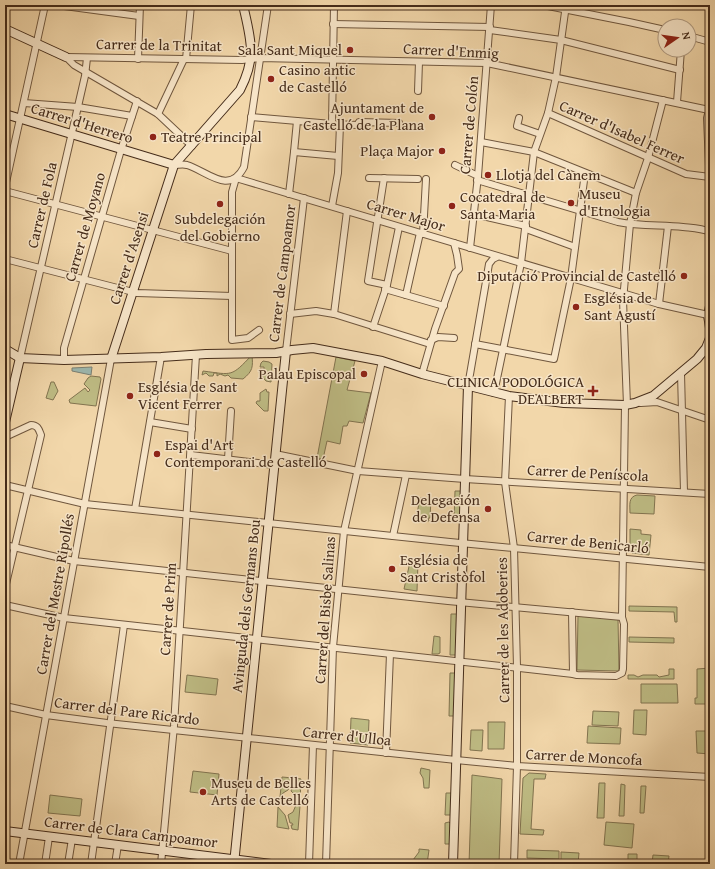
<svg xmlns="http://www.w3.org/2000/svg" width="715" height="869" font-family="'Gentium Book Plus',serif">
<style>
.green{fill:#bfbd85;stroke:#827450}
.water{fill:#9db8b0;stroke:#7a8074}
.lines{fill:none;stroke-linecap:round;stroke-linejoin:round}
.street-casing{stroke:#70573e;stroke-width:8}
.secondary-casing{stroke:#452c1a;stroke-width:10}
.street{stroke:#f7e5c8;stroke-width:6}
.secondary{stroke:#f7e5c8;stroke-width:8}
.poi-dot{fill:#8f2418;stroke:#f7e5c8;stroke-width:1.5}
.labels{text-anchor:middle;stroke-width:3;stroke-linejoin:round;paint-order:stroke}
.street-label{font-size:15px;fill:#452c1a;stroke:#f7e5c8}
.poi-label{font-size:15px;fill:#452c1a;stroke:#f7e5c8;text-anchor:start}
</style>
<rect width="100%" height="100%" fill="#f2d7aa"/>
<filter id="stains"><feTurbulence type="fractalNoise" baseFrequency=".005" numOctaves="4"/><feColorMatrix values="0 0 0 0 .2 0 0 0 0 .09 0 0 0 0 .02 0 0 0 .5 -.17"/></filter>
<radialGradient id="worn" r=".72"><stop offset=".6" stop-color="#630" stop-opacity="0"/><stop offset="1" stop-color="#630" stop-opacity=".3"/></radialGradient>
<!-- green -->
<g class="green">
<path d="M 252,355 C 253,367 253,371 243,379 L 231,378 L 228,375 L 225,376 L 220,374 L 217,376 L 217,373 L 214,373 L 213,376 L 209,376 L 206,373 L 202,375 L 203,371 C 233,375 231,377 252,355 Z"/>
<polygon points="336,357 355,361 347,390 371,393 363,423 349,421 347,426 343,426 340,444 327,441 323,459 317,458"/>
<polygon points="263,361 269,362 272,364 271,382 266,381 259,373 260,369 264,369 264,367 260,367 261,363"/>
<polygon points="91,376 100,377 101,379 96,406 70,403 69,400 85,388 88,392 90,390 84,384 88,378"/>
<polygon points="51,382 54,382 58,391 53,400 46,398"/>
<polygon points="266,389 267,392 269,392 268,411 264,411 256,403 257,401 260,401 260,393"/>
<polygon points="455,491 462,491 461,521 454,521"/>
<path d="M 637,495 L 655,496 L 654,514 L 630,513 C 630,505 628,497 637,495 Z"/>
<polygon points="420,498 431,499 430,518 428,518 429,521 416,519"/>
<polygon points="630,529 641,530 641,534 651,535 649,555 632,553 630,547"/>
<polygon points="410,562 418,562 417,591 404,589"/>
<polygon points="629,606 677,607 677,622 675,622 674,612 629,611"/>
<polygon points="451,614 458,614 457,655 450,655"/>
<polygon points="578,616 618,619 619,671 577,670"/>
<polygon points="434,636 440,637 440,653 438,654 432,654"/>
<polygon points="629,637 674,638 674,643 629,642"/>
<polygon points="710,668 710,704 695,704 695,698 697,698 697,669"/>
<polygon points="669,669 674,669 674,679 628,679 628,675 634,675 638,677 643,675 657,675 659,677 669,675"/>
<polygon points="450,673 456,673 455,716 449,716"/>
<polygon points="187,675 218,679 216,695 185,692"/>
<polygon points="641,684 677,684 678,703 641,703"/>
<polygon points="634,710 647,710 646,735 633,734"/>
<polygon points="593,711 619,712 618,726 592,725"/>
<polygon points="351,718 369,720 368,745 350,743"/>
<polygon points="488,722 505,722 504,749 488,749"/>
<polygon points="588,726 621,728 620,744 587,743"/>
<polygon points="471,730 483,730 482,751 470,750"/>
<polygon points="696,731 710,731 710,754 697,753"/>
<polygon points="421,768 430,770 429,788 424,788 423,778 420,773"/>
<polygon points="193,771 219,774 217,795 190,792"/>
<polygon points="529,773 546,774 545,779 534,779 531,829 544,830 543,835 520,834 523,778"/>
<polygon points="472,775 502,779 499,864 469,864"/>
<polygon points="282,777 293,778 288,790 283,793 280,797"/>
<polygon points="296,778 301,779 300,802 296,802 294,794 291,791"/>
<polygon points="599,783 605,783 604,818 597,818"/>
<polygon points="621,784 625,785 624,816 619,816"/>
<polygon points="641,786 646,786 644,813 640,813"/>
<polygon points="446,793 452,793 452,815 445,815"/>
<polygon points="50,795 82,799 80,816 48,813"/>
<polygon points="296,805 300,806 298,830 292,829 291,825 293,825 292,823 290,823 288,815 293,812"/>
<polygon points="278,807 285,815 289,829 277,827"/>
<polygon points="449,822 451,824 451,844 445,844 445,823"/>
<polygon points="606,822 634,824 632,848 604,845"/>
<polygon points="419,849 429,850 427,864 410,864 419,852"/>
<polygon points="527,850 559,851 559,859 527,858"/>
<polygon points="561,852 579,853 578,864 563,864 561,863"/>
<polygon points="628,854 637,854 637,862 652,863 653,855 669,856 668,864 628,864"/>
</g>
<!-- water -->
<polygon class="water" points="92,367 91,375 72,371 72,368"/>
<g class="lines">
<defs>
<g id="street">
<polyline points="57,5 139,16"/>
<polyline points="543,5 629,22 665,30"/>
<polyline points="333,24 490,27"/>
<polyline points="490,30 561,40 680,70"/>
<polyline points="689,36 710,42"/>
<polyline points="66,57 242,60 260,58 487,63 709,110"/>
<polyline points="66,57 74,65 158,114 192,146"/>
<polyline points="138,59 140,5"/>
<polyline points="186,59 191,5"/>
<polyline points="418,91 419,62"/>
<polyline points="677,102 681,50"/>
<polyline points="24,103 78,107 132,116"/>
<polyline points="709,110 707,118 710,189"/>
<polyline points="548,113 686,174 710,177"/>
<polyline points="158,114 184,59"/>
<polyline points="251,117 332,124 358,125 359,122 399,123"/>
<polyline points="519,118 517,126 540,134"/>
<polyline points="332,124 334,5"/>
<polyline points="481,142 534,152 636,193"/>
<polyline points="294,152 338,156"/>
<path d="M 174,165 C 178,165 183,164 187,165 C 207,171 229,196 244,167 L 268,5"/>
<polyline points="455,165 478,176"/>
<polyline points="236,178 659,304 708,315"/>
<polyline points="236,178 232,192 232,340 248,338 259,330"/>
<polyline points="369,178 418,179"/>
<polyline points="384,178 368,281 387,285"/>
<path d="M 477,180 L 618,222 C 639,226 661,225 683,227 C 692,228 701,228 710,232"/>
<polyline points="5,187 45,5"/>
<polyline points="5,191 232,251"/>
<polyline points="289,194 294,152 297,121"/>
<polyline points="332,206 338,173 340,125"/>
<polyline points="474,214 526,226"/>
<polyline points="526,229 575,247"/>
<polyline points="423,234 426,179"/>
<polyline points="470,248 478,176 491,5"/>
<polyline points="5,259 137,293 232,296"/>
<polyline points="385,289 444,306"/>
<polyline points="406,295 420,233"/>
<polyline points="659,304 668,226"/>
<polyline points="290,314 316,311 334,314 430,344"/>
<polyline points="334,314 347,211"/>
<polyline points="373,327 387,285 399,227"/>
<polyline points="431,340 438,337 454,338"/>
<polyline points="475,344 554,359 571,278 585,173"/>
<polyline points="286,351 304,198"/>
<polyline points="20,358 85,76 87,58"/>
<polyline points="64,360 64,348 121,150 137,101"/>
<polyline points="681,373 684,492"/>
<polyline points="422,374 435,329 455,273 459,269 457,255 454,243"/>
<polyline points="468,386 489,264 493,259 497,257"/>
<polyline points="494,393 521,263 534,152 548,113 556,77 566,5"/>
<polyline points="509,396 505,482 514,548 517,667 517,766 514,864"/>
<polyline points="641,403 657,402 710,420"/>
<polyline points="627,405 623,300 630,224 636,193 648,158 663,100"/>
<polyline points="150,422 192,429"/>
<path d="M 5,437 L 31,425 C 38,425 39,430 41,435 L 5,588"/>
<polyline points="275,454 358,471 465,479 710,494"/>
<polyline points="191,455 274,465"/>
<polyline points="228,459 231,411"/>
<polyline points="5,485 85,504 450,542 710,567"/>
<polyline points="135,509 161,357"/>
<polyline points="393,536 406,475"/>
<polyline points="5,545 74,561 448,601 622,617"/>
<polyline points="5,605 64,618 573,674"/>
<polyline points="572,612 573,674 577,675 616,676 622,673 623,669 624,624 622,617 625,405"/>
<polyline points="5,706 46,715 107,723 456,760 517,766 710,777"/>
<polyline points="386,753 390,654"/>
<polyline points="19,864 111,359"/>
<polyline points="45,864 49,837"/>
<polyline points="68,864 72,839"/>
<polyline points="91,864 124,625"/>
<polyline points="115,864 118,845"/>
<polyline points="161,864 174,726 196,355"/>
<polyline points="309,864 313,745"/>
<polyline points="326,864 333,647 344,531 382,361"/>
</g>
<g id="secondary">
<polyline points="5,29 66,57"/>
<polyline points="5,114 174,165"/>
<polyline points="710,306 708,315 710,328"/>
<polyline points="5,349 20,358 64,360 161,357 206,354 276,353 292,350 313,348 382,361 422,374 509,396 564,403 625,405 635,403 653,396 697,359 706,348 710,338"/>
<path d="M 111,359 L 174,165 L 240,90 C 257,57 251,40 243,5"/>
<polyline points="5,422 20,358"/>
<polyline points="5,831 271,864"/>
<polyline points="234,864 286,351"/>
<polyline points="453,864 468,386"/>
</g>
</defs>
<!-- street casing -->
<use href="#street" class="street-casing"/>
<!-- secondary casing -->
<use href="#secondary" class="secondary-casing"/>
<!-- street -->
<use href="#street" class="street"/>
<!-- secondary -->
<use href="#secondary" class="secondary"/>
</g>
<!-- markers -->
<g class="poi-dot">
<circle cx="350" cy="50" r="4"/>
<circle cx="271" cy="79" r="4"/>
<circle cx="432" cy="117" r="4"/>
<circle cx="153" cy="137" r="4"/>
<circle cx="442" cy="151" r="4"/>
<circle cx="488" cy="175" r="4"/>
<circle cx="571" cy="203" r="4"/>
<circle cx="220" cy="204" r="4"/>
<circle cx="452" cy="206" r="4"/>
<circle cx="684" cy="276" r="4"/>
<circle cx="576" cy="307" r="4"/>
<circle cx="364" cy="374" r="4"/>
<path d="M591 385h4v4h4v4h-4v4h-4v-4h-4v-4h4z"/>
<circle cx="130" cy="396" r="4"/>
<circle cx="157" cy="454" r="4"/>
<circle cx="488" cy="509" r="4"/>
<circle cx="392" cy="569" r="4"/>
<circle cx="203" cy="792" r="4"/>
</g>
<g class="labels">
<!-- street labels -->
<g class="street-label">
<text transform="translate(159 45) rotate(1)" y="5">Carrer de la Trinitat</text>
<text transform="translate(451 51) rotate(3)" y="5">Carrer d'Enmig</text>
<text transform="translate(82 123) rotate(17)" y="5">Carrer d'Herrero</text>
<text transform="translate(469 125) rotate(-85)" y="5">Carrer de Colón</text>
<text transform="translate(622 132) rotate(24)" y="5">Carrer d'Isabel Ferrer</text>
<text transform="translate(42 205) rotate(-77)" y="5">Carrer de Fola</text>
<text transform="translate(406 215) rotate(17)" y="5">Carrer Major</text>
<text transform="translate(85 227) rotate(-74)" y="5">Carrer de Moyano</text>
<text transform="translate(129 258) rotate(-72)" y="5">Carrer d'Asensi</text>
<text transform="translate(282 273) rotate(-83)" y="5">Carrer de Campoamor</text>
<text transform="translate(588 473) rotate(3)" y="5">Carrer de Peníscola</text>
<text transform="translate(588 542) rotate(6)" y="5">Carrer de Benicarló</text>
<text transform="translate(55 594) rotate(-80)" y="5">Carrer del Mestre Ripollés</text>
<text transform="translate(246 606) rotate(-84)" y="5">Avinguda dels Germans Bou</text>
<text transform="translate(168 609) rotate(-86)" y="5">Carrer de Prim</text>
<text transform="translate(325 610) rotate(-86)" y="5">Carrer del Bisbe Salinas</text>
<text transform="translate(503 630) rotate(-91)" y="5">Carrer de les Adoberies</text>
<text transform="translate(127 711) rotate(7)" y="5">Carrer del Pare Ricardo</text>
<text transform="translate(347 736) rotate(6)" y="5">Carrer d'Ulloa</text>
<text transform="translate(584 757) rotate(3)" y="5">Carrer de Moncofa</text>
<text transform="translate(131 832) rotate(7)" y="5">Carrer de Clara Campoamor</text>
</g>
<!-- poi labels -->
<g class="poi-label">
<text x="342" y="55" text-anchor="end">Sala Sant Miquel</text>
<text x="279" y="75">Casino antic<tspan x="279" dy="17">de Castelló</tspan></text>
<text x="424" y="113" text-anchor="end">Ajuntament de<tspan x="424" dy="17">Castelló de la Plana</tspan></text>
<text x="161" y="142">Teatre Principal</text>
<text x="434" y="156" text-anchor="end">Plaça Major</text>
<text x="496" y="180">Llotja del Cànem</text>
<text x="579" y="199">Museu<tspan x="579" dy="17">d'Etnologia</tspan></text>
<text x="460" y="202">Cocatedral de<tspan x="460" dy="17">Santa Maria</tspan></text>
<text x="220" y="224" text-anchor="middle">Subdelegación<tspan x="220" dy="17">del Gobierno</tspan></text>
<text x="676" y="281" text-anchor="end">Diputació Provincial de Castelló</text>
<text x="584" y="303">Església de<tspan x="584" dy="17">Sant Agustí</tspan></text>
<text x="356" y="379" text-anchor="end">Palau Episcopal</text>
<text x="584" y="387" text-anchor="end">CLINICA PODOLÓGICA<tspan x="584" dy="17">DEALBERT</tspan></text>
<text x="138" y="392">Església de Sant<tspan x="138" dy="17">Vicent Ferrer</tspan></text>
<text x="165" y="450">Espai d'Art<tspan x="165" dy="17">Contemporani de Castelló</tspan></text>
<text x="480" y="505" text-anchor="end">Delegación<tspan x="480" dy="17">de Defensa</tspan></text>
<text x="400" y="565">Església de<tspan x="400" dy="17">Sant Cristòfol</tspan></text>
<text x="211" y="788">Museu de Belles<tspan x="211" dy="17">Arts de Castelló</tspan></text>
</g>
</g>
<!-- margin -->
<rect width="715" height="869" fill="none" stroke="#f2d7aa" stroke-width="20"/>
<rect x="6" y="6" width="703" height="857" fill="none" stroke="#452c1a" stroke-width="2"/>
<rect x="10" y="10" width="695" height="849" fill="none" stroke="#452c1a"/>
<!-- north arrow -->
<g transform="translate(677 38) rotate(77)"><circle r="19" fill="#f7e5c8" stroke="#b09b82"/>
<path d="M0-3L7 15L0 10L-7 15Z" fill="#8f2418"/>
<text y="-6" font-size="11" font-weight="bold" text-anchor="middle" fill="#452c1a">N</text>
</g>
<rect width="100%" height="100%" filter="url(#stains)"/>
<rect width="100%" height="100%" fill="url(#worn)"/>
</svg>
